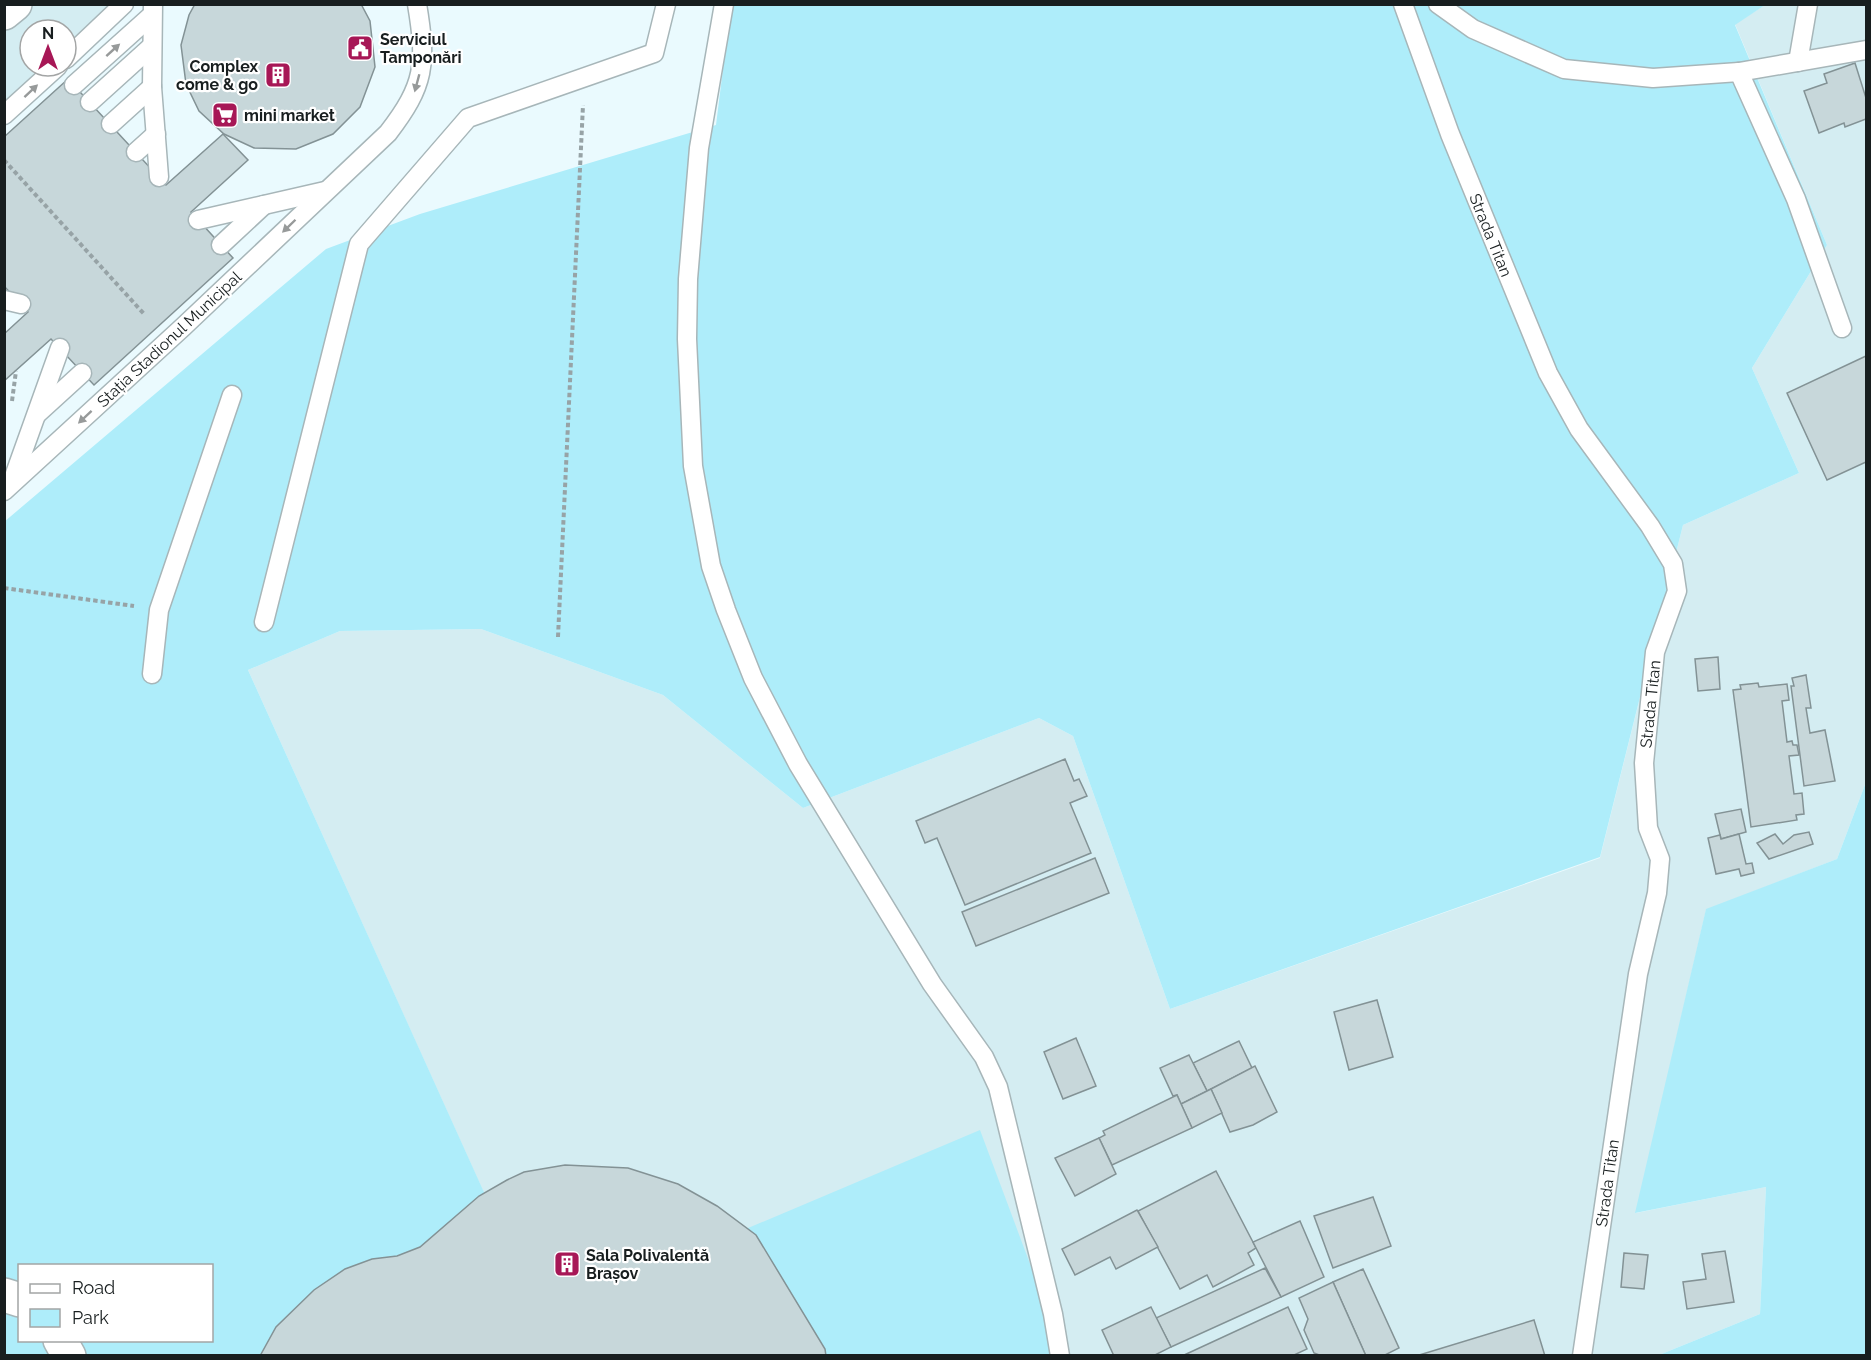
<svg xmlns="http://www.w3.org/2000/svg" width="1871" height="1360" font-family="Raleway,sans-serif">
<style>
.built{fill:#d4edf2}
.green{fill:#aeedfa;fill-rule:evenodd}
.building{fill:#c7d7da;stroke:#839295;stroke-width:1.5}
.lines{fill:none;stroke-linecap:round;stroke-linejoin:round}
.lane-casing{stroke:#a7b6b9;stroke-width:21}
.street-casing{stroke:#a7b6b9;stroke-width:36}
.primary-casing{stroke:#a7b6b9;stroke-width:36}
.path{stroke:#97a3a6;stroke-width:4;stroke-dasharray:4.5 3;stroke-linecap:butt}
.lane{stroke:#fff;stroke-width:18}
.street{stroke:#fff;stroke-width:33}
.primary{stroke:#fff;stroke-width:33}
.oneway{fill:#979a9a}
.labels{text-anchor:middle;stroke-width:4.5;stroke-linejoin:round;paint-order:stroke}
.poi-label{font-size:16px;font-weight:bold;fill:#181e1f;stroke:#fff;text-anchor:start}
.street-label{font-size:16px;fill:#181e1f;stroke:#fff}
</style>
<rect width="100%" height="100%" fill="#eafafe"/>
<!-- built -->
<g class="built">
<polygon points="5,5 129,5 66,57 66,30 30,30 30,66 56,66 5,109"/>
<polygon points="1765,5 1866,5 1866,782 1837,859 1706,910 1636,1213 1766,1187 1760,1314 1659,1355 1064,1355 540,1317 248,670 340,631 481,629 663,695 803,808 1039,718 1073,736 1170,1009 1600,858 1683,525 1799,473 1752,368 1827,245 1735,24"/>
</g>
<!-- green -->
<g class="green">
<path d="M 731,5 L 1765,5 L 1735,25 L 1827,245 L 1752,368 L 1799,473 L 1683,525 L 1600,857 L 1170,1009 L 1073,736 L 1039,718 L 803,808 L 663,695 L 481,629 L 340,631 L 248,670 L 540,1316 L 980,1130 L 1064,1355 L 5,1355 L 4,522 L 326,249 L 420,214 L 716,125 ZM 20,1266 L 212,1266 L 212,1340 L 20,1340 Z"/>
<polygon points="1866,782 1866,1355 1659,1355 1760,1314 1766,1187 1635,1213 1706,909 1837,859"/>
</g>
<!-- building -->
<g class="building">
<polygon points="195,4 361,4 370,21 375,67 360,107 333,134 296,149 254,148 224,134 199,111 186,84 181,45 189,15"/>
<polygon points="1855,63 1866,98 1866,119 1845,127 1844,123 1819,133 1804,91 1827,83 1824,74"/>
<polygon points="68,79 166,185 223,134 248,160 191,212 233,258 94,385 51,339 4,381 4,334 28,312 4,286 4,137"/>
<polygon points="1866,356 1866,462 1827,480 1787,393"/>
<polygon points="1718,657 1720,689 1698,691 1695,659"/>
<polygon points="1806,675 1811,708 1806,708 1810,733 1825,730 1835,781 1804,786 1791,686 1794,686 1792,678"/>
<polygon points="1758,683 1759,687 1787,684 1789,700 1782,701 1787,742 1792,741 1793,745 1797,745 1799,755 1789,756 1794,794 1802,793 1804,814 1796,815 1797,820 1751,827 1733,690 1741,689 1740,685"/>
<polygon points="1065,759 1074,781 1079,779 1087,796 1070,803 1091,853 965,905 937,838 925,843 916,821"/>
<polygon points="1741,809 1746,832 1721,839 1715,814"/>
<polygon points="1809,832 1813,844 1769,859 1757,843 1775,834 1783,844 1794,835"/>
<polygon points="1739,834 1746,864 1752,863 1754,873 1741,876 1739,869 1716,874 1708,838 1720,835 1721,839"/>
<polygon points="1095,858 1109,893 976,946 962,912"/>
<polygon points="1377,1000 1393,1057 1349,1070 1334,1012"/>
<polygon points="1076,1038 1096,1086 1063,1099 1044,1052"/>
<polygon points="1239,1041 1252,1068 1207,1091 1193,1063"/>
<polygon points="1189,1055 1207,1091 1181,1104 1177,1095 1173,1096 1160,1068"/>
<polygon points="1255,1066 1277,1112 1253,1125 1230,1132 1211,1089"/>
<polygon points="1211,1089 1222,1113 1192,1128 1181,1104"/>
<polygon points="1177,1095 1192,1128 1112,1165 1099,1138 1105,1135 1103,1131"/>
<polygon points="1099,1138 1116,1174 1075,1196 1055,1158"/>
<polygon points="565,1165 628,1168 678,1184 717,1206 756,1235 825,1349 826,1356 260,1356 276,1327 314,1290 345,1269 372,1259 397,1256 420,1247 479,1196 507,1180 524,1172"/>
<polygon points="1216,1171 1256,1248 1248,1253 1254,1265 1213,1287 1207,1275 1180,1289 1138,1211"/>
<polygon points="1373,1197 1391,1246 1333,1268 1314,1216"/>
<polygon points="1137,1210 1158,1247 1116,1269 1110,1257 1075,1275 1062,1249"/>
<polygon points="1300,1221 1324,1277 1281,1297 1253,1242"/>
<polygon points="1725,1251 1734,1302 1687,1309 1683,1282 1706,1279 1702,1254"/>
<polygon points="1624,1253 1648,1255 1644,1289 1621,1287"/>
<polygon points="1265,1268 1281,1297 1171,1347 1156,1318"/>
<polygon points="1363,1269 1399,1348 1383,1356 1366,1356 1333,1282"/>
<polygon points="1333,1282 1366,1356 1322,1356 1314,1353 1304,1330 1308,1319 1299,1298"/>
<polygon points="1151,1307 1171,1347 1153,1356 1114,1356 1102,1330"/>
<polygon points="1288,1307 1307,1349 1292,1356 1182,1356"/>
<polygon points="1534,1320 1545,1356 1416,1356"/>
</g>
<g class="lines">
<defs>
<g id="lane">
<polyline points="153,4 152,87 159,177"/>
<polyline points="724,4 699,148 688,279 687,339 693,466 711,566 726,610 753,678 798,764 932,984 984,1057 998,1087 1053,1314 1060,1356"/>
<polyline points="1403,4 1450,134 1548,373 1579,429 1650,526 1673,564 1677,591 1655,652 1644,763 1648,828 1660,859 1657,893 1638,974 1582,1356"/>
<polyline points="1438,4 1473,29 1564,69 1653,78 1739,72 1866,50"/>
<polyline points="66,59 124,4"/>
<polyline points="1798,62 1808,4"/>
<polyline points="1739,72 1796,199 1842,328"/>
<polyline points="74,85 152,15"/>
<polyline points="90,102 152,46"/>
<polyline points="4,115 58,66"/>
<polyline points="111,124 152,87"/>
<polyline points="136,152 156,134"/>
<polyline points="198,220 325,191"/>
<polyline points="221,245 264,205"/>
<polyline points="4,300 21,304"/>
<polyline points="37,414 82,373"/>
<polyline points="12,482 60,348"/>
<path d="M 4,491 L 183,327 L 388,133 C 425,85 427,64 417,4"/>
<polyline points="264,622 359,244 468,118 654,53 666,4"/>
<polyline points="152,674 159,610 232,395"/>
</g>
<g id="street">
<polyline points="4,1295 20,1300"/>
<polyline points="60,1340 69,1356"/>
</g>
<polyline id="primary" points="4,13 15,4"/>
</defs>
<!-- lane casing -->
<use href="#lane" class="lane-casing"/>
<!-- street casing -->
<use href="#street" class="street-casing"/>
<!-- primary casing -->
<use href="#primary" class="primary-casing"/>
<!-- path -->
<g class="path">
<polyline points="4,160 145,315"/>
<polyline points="12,401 16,371"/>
<polyline points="4,588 134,606"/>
<polyline points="558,637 583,105"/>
</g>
<!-- lane -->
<use href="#lane" class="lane"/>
<!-- street -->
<use href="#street" class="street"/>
<!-- primary -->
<use href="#primary" class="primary"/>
</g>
<!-- one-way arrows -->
<defs><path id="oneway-solid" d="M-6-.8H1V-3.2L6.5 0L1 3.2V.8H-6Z" transform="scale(1.5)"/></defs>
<g class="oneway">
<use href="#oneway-solid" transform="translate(113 50) rotate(-42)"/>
<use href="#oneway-solid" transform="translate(417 83) rotate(105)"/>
<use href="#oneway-solid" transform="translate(31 91) rotate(-43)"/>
<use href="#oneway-solid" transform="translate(289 226) rotate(136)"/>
<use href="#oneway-solid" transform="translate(85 417) rotate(137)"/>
</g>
<!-- icons -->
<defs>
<symbol id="civic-square" viewBox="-11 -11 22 22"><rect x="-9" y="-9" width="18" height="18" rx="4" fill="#a71756" stroke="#fff"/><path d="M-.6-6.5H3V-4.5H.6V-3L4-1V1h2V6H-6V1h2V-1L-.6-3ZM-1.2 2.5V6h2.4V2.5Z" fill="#fff"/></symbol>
<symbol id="building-square" viewBox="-11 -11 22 22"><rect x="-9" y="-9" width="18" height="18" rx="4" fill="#a71756" stroke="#fff"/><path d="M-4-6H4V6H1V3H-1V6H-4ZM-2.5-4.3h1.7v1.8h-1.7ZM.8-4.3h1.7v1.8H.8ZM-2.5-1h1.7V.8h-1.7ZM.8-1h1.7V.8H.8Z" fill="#fff"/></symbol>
<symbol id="supermarket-square" viewBox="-11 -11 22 22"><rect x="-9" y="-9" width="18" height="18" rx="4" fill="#a71756" stroke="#fff"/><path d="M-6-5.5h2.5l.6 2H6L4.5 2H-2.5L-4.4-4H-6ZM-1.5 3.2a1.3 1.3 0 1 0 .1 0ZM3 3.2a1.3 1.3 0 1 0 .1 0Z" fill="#fff"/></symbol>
</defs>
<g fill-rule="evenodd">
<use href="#civic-square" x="345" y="33" width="30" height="30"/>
<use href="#building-square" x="263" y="60" width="30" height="30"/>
<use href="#supermarket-square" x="210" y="100" width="30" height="30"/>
<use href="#building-square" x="552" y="1249" width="30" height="30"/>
</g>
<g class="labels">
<!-- poi labels -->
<g class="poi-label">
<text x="380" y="45">Serviciul<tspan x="380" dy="18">Tamponări</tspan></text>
<text x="258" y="72" text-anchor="end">Complex<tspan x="258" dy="18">come &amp; go</tspan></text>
<text x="244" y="121">mini market</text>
<text x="586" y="1261">Sala Polivalentă<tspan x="586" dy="18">Brașov</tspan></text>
</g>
<!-- street labels -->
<g class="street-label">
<text transform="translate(1491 235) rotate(68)" y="6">Strada Titan</text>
<text transform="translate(169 339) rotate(-43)" y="6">Stația Stadionul Municipal</text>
<text transform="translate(1650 704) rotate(-84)" y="6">Strada Titan</text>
<text transform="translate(1607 1183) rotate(-82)" y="6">Strada Titan</text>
</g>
</g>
<!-- border -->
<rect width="1871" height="1360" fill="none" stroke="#181e1f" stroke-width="12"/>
<!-- legend -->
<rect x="18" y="1264" width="195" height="78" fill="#ffffff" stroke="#a3a5a5" stroke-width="1.5"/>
<rect x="30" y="1284" width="30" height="9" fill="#ffffff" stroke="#a3a5a5" stroke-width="1.5"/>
<text x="72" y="1294" font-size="18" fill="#181e1f">Road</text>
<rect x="30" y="1309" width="30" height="18" fill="#aeedfa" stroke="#a3a5a5" stroke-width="1.5"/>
<text x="72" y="1324" font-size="18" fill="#181e1f">Park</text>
<!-- north arrow -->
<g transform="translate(48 48)"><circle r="28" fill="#ffffff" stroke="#a3a5a5" stroke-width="1.5"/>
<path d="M0-4.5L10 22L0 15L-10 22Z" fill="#a71756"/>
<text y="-9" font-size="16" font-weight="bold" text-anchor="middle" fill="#181e1f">N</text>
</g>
</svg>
